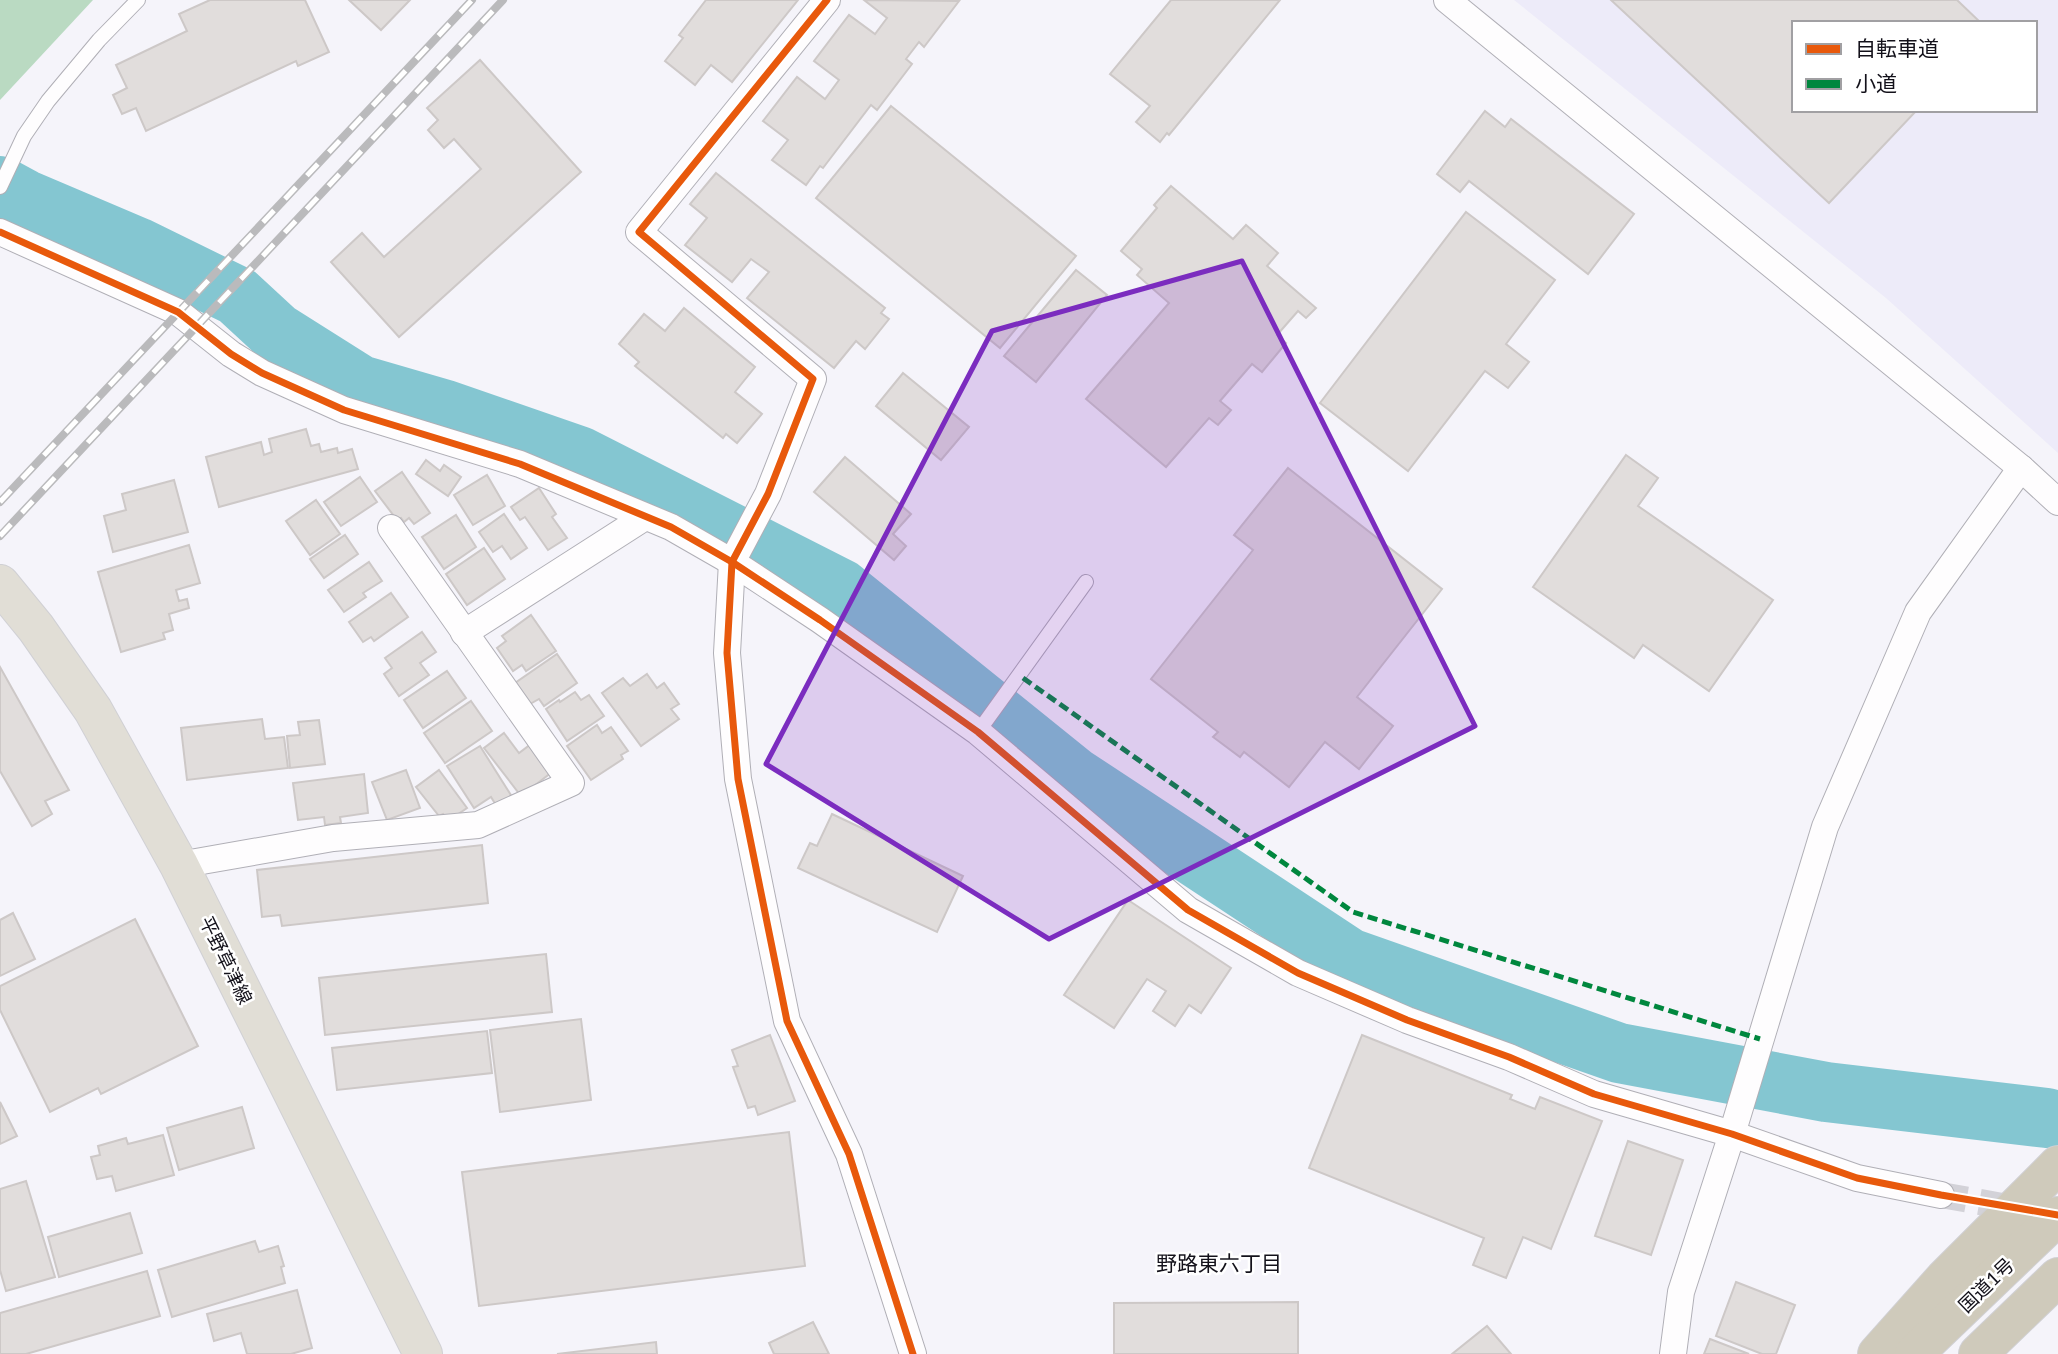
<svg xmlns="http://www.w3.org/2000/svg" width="2058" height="1354" font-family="Lato,'Noto Sans JP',sans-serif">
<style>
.built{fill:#edebf9;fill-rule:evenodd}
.forest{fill:#badac2}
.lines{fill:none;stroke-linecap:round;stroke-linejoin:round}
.river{stroke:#84c6d1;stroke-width:60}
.building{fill:#e1dddc;stroke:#cdc8c7;stroke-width:2}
.street-tunnel{stroke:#d3d2d8;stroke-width:26;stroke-dasharray:26 13;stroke-linecap:butt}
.lane-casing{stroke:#b0afb6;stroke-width:16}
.street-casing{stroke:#b0afb6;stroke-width:28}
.primary-casing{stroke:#d0d0d4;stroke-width:40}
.highway-casing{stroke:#d0d0d4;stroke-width:40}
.lane{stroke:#fefdfe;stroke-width:14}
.street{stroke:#fefdfe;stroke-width:26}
.primary{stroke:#e1ded6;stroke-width:38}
.highway{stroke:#cfcabb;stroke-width:38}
.rail-casing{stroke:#bababc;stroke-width:8}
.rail{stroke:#fff;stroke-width:5;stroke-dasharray:16;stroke-linecap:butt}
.quiet{stroke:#00873e;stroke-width:5;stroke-dasharray:10 5;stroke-linecap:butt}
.cycleway-casing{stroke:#fff;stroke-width:11}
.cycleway{stroke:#e8590c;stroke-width:7}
.marked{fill:#7b2cbf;fill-opacity:0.2;stroke:#7b2cbf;stroke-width:5;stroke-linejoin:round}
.labels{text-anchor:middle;stroke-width:5;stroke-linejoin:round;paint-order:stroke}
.street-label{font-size:19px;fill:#13111a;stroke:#fff}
.neighbourhood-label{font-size:21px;fill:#13111a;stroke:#fff}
</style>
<rect width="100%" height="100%" fill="#f5f4fa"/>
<!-- built -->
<path class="built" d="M 1514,0 L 2058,0 L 2058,453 L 1886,298 ZM 1794,23 L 2035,23 L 2035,110 L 1794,110 Z"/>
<!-- forest -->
<polygon class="forest" points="0,0 93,0 0,100"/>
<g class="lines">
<!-- river -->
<polyline class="river" points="0,186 24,199 137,247 237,296 276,332 360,385 446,410 579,456 841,589 1074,777 1349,958 1619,1053 1826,1092 2047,1118"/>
</g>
<!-- building -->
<g class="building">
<polygon points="210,0 305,0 329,52 298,66 296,61 146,131 136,108 122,114 113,95 127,88 116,65 187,31 179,14"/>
<polygon points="349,0 410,0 381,30"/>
<polygon points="706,0 798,0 732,82 711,65 695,85 665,61 683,38 679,35"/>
<polygon points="864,0 959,1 924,47 919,42 906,59 912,64 877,110 871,105 823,168 820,166 806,185 772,160 788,140 763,121 797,77 825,99 839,80 814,61 849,15 875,34 887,18"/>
<polygon points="1171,0 1280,0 1169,135 1167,133 1160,142 1136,122 1150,106 1110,74"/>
<polygon points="1611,0 1957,0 1981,23 1794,23 1794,110 1917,110 1829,203"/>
<polygon points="480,60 581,172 399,337 331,262 362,233 384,257 481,169 454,139 444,148 428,130 438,120 427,108"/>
<polygon points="891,106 1076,256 1000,348 816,198"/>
<polygon points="1485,111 1505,127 1511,119 1634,214 1588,274 1469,181 1460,192 1437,174"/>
<polygon points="716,173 885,308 881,313 889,319 865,349 856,341 834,368 747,298 769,272 751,259 732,282 685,245 707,218 690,204"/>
<polygon points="1171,186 1233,239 1246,225 1278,253 1267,266 1316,308 1306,318 1298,311 1277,335 1286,343 1262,372 1252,364 1220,401 1231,410 1218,425 1209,418 1166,467 1086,399 1169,303 1137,275 1142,269 1121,251 1157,208 1154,205"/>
<polygon points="1466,212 1555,280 1506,344 1529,362 1508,388 1485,371 1408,471 1320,403"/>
<polygon points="1076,270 1107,295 1036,382 1004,356"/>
<polygon points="684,308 755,367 735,392 762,414 737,443 726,434 723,438 635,366 639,362 619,344 644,314 665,331"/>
<polygon points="903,373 969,427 941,460 876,406"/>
<polygon points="306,429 311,446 319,444 321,452 337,448 338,453 352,449 358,469 219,507 206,457 261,442 264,455 272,452 269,439"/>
<polygon points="1626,455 1658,478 1638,506 1773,600 1709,691 1643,645 1634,658 1533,587"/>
<polygon points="845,457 911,514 893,534 906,546 894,560 814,492"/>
<polygon points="426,460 440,471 444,465 461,477 448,496 416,474"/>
<polygon points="1288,468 1442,589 1357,697 1393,726 1359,769 1325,742 1289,787 1244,752 1240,757 1213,737 1218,732 1151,679 1253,550 1234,535"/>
<polygon points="402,472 430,513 414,524 409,518 404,522 401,518 397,520 375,491"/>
<polygon points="487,475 505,506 473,525 454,495"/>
<polygon points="360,477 377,502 341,526 324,502"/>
<polygon points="174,480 188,532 113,552 104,516 126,510 122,494"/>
<polygon points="539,488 556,514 552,517 567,538 548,550 525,517 520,520 511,507"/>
<polygon points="316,500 340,534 310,555 286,521"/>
<polygon points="504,514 527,548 511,559 502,546 493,552 479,532"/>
<polygon points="456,515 476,547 444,569 422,537"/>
<polygon points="345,535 358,554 324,578 310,559"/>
<polygon points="189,545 200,583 176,590 179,601 187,599 189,608 169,614 173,630 163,633 165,639 121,652 98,572"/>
<polygon points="484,548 505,579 467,605 446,574"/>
<polygon points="369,562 382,581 363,593 366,597 344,612 328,590"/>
<polygon points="391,593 408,617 374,641 371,637 363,642 349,622"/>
<polygon points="531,615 556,651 526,671 522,665 513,671 497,648 506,641 502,636"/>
<polygon points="422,632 436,652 420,663 429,675 399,696 384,674 392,668 385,658"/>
<polygon points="557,654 577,683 544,706 539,699 530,704 515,683"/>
<polygon points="0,667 69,790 45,801 52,814 32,826 0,771"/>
<polygon points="447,671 466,698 423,728 404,700"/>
<polygon points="647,674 657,688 664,683 679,704 671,709 679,719 641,746 602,693 623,678 630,686"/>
<polygon points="575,692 581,700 589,695 604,716 567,741 546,709 559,700 560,702"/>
<polygon points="471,701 492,731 445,763 424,733"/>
<polygon points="262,719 265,739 284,737 288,768 187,780 181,728"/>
<polygon points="319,720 325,764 290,768 287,736 300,735 298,722"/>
<polygon points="597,725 602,733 611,727 628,751 621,755 623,759 591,780 567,746"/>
<polygon points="504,733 519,753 531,744 552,772 521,796 484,748"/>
<polygon points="480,746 514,800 499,810 491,797 474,808 447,766"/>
<polygon points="406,770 420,808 387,820 372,782"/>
<polygon points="439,770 467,808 448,821 443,814 439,816 416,787"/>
<polygon points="364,774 368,813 340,817 341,823 325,825 324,817 298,820 293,783"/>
<polygon points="832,814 963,876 937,932 798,868 810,843 817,846"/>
<polygon points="482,845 488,903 282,926 280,915 262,917 257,870"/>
<polygon points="1128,900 1231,968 1201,1013 1189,1005 1175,1026 1153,1011 1166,991 1147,979 1114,1028 1064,995"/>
<polygon points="13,913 35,959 0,976 0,920"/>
<polygon points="135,919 198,1046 101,1094 98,1088 50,1112 0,1010 0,986"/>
<polygon points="546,954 552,1012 325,1035 319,978"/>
<polygon points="581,1019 591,1100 500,1112 490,1030"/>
<polygon points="487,1031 492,1073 337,1090 332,1048"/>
<polygon points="770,1035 795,1101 758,1115 755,1106 748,1108 733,1067 738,1066 732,1050"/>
<polygon points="1362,1035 1512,1095 1510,1099 1535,1109 1540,1097 1602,1121 1551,1249 1523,1237 1506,1278 1473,1265 1484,1238 1309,1168"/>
<polygon points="0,1102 17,1136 0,1144"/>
<polygon points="242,1107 254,1148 179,1170 167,1128"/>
<polygon points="789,1132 805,1266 479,1306 462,1172"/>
<polygon points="163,1135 174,1175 116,1191 112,1176 97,1179 91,1157 100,1155 98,1146 126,1138 128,1144"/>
<polygon points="1628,1141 1683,1160 1651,1255 1595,1236"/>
<polygon points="26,1181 55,1277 6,1291 0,1270 0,1189"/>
<polygon points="130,1213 142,1253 59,1277 48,1237"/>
<polygon points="255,1241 259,1252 278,1246 284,1266 281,1267 285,1283 172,1317 158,1270"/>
<polygon points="147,1271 160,1316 26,1354 0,1354 0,1313"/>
<polygon points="1736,1282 1795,1305 1776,1354 1762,1354 1716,1336"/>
<polygon points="297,1290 312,1348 291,1354 247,1354 241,1333 214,1341 207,1314"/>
<polygon points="1298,1302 1298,1354 1114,1354 1114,1303"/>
<polygon points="813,1322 829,1354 774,1354 769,1343"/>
<polygon points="1487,1326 1511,1354 1452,1354"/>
<polygon points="1710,1339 1749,1354 1704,1354"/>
<polygon points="656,1342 657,1354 557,1354"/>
</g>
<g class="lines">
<!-- street-tunnel -->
<polyline class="street-tunnel" points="1941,1195 2025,1210"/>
<defs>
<g id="lane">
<polyline points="0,187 24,136 48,101 99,40 138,0"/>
<polyline points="978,732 1086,582"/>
</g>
<g id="street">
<polyline points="827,0 639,232 813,379 768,494 732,562 727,653 738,779 787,1021 849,1154 913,1354"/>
<polyline points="1447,0 2021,468 2058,502"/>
<polyline points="0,232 178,312 231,354 262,373 344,410 520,464 671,527 732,562 820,620 978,732 1188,910 1298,973 1407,1020 1509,1057 1594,1094 1732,1134 1857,1178 1941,1195"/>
<polyline points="464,633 645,517"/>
<polyline points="179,865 333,838 478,825 571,783 391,528"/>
<polyline points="1673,1354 1681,1292 1732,1134 1825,827 1918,612 2021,468"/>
</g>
<polyline id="primary" points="0,584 36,628 93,710 179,865 423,1354"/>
<g id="highway">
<polyline points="1877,1354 1944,1279 2058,1165"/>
<polyline points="1914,1354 2058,1216"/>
<polyline points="1978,1354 2058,1277"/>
</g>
</defs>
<!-- lane casing -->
<use href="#lane" class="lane-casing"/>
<!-- street casing -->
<use href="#street" class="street-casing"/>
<!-- primary casing -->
<use href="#primary" class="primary-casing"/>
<!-- highway casing -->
<use href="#highway" class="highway-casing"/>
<!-- lane -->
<use href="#lane" class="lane"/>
<!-- street -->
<use href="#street" class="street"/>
<!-- primary -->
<use href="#primary" class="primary"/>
<!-- highway -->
<use href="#highway" class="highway"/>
<defs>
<g id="rail">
<polyline points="0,502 472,0"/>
<polyline points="0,536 503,0"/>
</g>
</defs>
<!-- rail casing -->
<use href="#rail" class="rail-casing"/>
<!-- rail -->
<use href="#rail" class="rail"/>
<!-- quiet -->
<polyline class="quiet" points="1023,678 1353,912 1760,1039"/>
<defs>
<g id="cycleway">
<polyline points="827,0 639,232 813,379 768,494 732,562 727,653 738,779 787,1021 849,1154 913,1354"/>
<polyline points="0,232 178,312 231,354 262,373 344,410 520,464 671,527 732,562 820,620 978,732 1188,910 1298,973 1407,1020 1509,1057 1594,1094 1732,1134 1857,1178 1941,1195 2058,1215"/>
</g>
</defs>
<!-- cycleway casing -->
<use href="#cycleway" class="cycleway-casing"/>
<!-- cycleway -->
<use href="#cycleway" class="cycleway"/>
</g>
<!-- marked area -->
<path class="marked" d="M 1242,261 L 1475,726 L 1049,939 L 766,764 L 992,331 Z"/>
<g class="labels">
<!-- street labels -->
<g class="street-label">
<text transform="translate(226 960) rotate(64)" y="7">平野草津線</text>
<text transform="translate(1986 1285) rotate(-44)" y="7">国道1号</text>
</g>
<!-- neighbourhood labels -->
<g class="neighbourhood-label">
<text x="1219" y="1271">野路東六丁目</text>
</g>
</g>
<!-- legend -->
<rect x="1792" y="21" width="245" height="91" fill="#ffffff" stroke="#a1a0a3" stroke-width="2"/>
<rect x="1806" y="44" width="35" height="10" fill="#e8590c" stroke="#a1a0a3" stroke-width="2"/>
<text x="1855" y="56" font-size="21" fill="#13111a">自転車道</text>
<rect x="1806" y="79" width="35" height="10" fill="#00873e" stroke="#a1a0a3" stroke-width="2"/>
<text x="1855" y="91" font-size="21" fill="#13111a">小道</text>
</svg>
